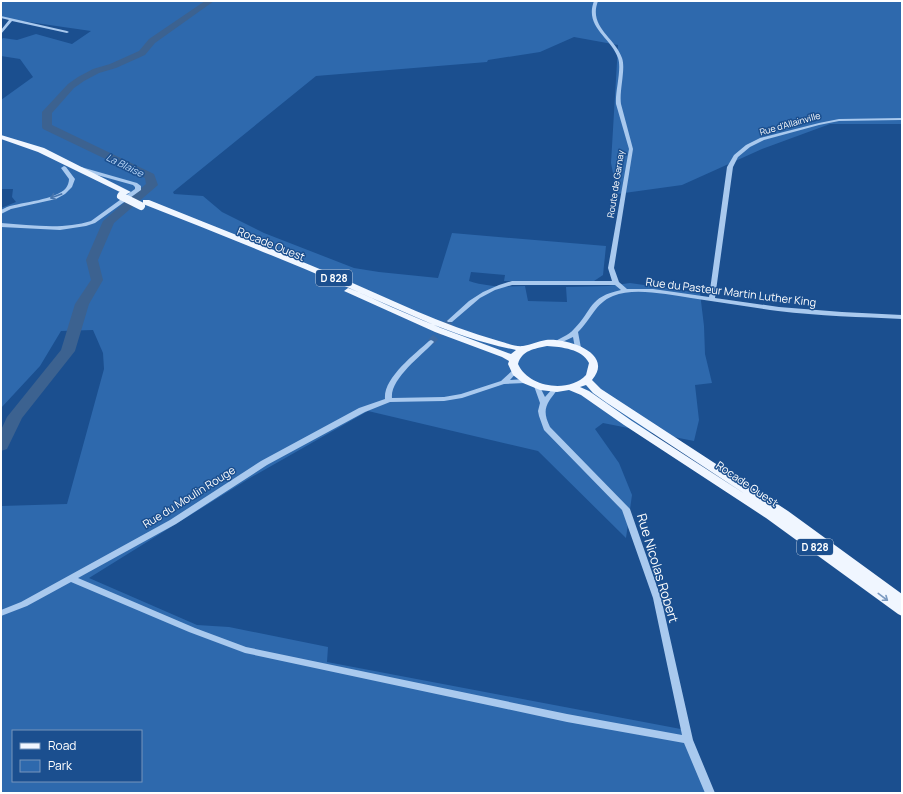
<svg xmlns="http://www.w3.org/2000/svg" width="903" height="794" font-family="Manrope,sans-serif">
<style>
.green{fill:#2e69ad;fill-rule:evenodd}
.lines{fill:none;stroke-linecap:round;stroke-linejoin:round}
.river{fill:#3c6290;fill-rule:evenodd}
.minor-tunnel{stroke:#3d69a0;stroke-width:7;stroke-dasharray:7 3.5;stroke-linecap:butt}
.minor{fill:#a9c9ee;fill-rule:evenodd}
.major{fill:#f0f6ff;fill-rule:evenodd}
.major-bridge{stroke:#f0f6ff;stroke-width:8}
.oneway{stroke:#4674ac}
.oneway2{stroke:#7b9ac1}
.labels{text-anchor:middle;stroke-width:3;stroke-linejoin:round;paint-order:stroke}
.far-street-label{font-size:9px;fill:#fff;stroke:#1b4f8f}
.far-water-label{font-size:10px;font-style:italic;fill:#b5d3f5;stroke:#1b4f8f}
.shield{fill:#1b4f8f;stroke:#bbcadd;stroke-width:1}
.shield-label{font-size:10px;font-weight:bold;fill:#fff}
.street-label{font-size:11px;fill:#fff;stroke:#1b4f8f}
.near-street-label{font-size:13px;fill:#fff;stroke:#1b4f8f}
</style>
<rect width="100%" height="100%" fill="#1b4f8f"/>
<!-- green -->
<path class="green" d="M 1,1 L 902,1 L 902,124 L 830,124 L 762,149 L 682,185 L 617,194 L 611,163 L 618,45 L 574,37 L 540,52 L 488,60 L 487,62 L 316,76 L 173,192 L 174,194 L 203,196 L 222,212 L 264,233 L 354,268 L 379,272 L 438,278 L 452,233 L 606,246 L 603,275 L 594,281 L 504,281 L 505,275 L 471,272 L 469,281 C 487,287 506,287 525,286 L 528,301 L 567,302 L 566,287 L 608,286 L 630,283 L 700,293 L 704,326 L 705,354 L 712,383 L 695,385 L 699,420 L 694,441 L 603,423 L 595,429 L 619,463 L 632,495 L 626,538 L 538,451 L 368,411 L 250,478 L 89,578 L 197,625 L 229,627 L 328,647 L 327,662 L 686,730 L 713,793 L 1,793 L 1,506 L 67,504 L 104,369 L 103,353 L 93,330 L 61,331 L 40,366 L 1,408 L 1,208 L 16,202 L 12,197 L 13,189 L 1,189 L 1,100 L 33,77 L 20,59 L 1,56 L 1,40 L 3,38 L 17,40 L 36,34 L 72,44 L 91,31 L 1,18 ZM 13,731 L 141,731 L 141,781 L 13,781 Z"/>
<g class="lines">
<!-- river -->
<polygon class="river" points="205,1 214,1 155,43 145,55 116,68 99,73 84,81 74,88 52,113 52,125 154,174 158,185 114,223 98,260 103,280 89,304 75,351 22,418 7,449 1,451 1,430 7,417 61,350 75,304 91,280 86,260 103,221 146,184 145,178 43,129 42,127 42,112 68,84 78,77 93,69 110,64 139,51 149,39"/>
<!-- minor-tunnel -->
<polyline class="minor-tunnel" points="431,342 450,321"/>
<!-- minor -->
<g class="minor">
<path d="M 594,1 L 598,1 C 588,27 615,37 622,58 C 626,69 619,91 621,104 L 633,149 L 614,268 L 619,282 L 627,289 L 653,289 L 709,297 L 727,167 L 734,155 L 746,145 L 760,138 L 819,123 L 839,119 L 902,118 L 902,120 L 839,121 L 819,125 L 764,140 L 750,147 L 738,157 L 733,167 L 715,298 L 779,307 L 842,312 L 902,315 L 902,319 C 861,317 819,316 778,311 C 749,307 720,302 691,298 C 668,295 635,287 613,296 C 595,303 591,320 578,332 L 581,348 L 578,350 L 575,348 L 573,337 L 558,344 L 556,345 L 553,343 C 559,338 568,336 574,329 C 593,310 588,297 621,290 L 615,285 L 512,285 L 495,290 L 480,298 L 452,322 L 448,322 L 447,321 L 448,320 L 469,301 L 483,292 L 499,285 L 512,281 L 612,281 L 608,268 L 629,149 L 616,104 C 615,91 622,69 618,58 C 611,37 584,27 594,1 Z"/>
<polygon points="1,16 67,31 69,32 67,33 12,21 1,34 1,30 9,20 1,18"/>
<path d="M 64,166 L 66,167 L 75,179 L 72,187 L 65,194 L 56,199 L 11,209 L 1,214 L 1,210 L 7,207 C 22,202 56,200 66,188 C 68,185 69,182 69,179 L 61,168 Z"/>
<path d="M 81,167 L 137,183 L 141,186 L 141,190 L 95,223 L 86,226 L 60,230 L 1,227 L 1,223 C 30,225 63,230 91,221 L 135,189 L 135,187 L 133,185 L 79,170 L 78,169 Z"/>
<path d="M 431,340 L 433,341 L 434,342 L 433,343 C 421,356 390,379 392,398 L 444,397 L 461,394 L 501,381 L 513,370 L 515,369 L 518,371 L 510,380 L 525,379 L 528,381 L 525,383 L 504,384 L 462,398 L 444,401 L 390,402 L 365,412 L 267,465 L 176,524 L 78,578 L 195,628 L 246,647 L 567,714 L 682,735 L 653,598 L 622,510 L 544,430 L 539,416 L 538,411 L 540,403 L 534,386 L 535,385 L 539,385 L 545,397 L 553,388 L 557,388 L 558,389 C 547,403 541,409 550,427 L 630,509 L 661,598 L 693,740 L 715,793 L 705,793 L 684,743 L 567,722 L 245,653 L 189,632 L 71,582 L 27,606 L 1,616 L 1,610 L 21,602 L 170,520 L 261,461 L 359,408 L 385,399 C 383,378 415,354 429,341 Z"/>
</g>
<!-- major -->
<g class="major">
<polygon points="1,135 44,148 131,192 127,194 124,194 38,152 1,139"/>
<path d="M 143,200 L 149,200 C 211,225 273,249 334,275 C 388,298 442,325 499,341 C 506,343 516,347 523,346 C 531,345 538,341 546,340 C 567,338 615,353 592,380 L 601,389 L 788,511 L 902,594 L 902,616 L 898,614 L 766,518 L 624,425 L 581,395 L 569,390 L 557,392 L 540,390 L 523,383 L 513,375 L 508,364 L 509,361 L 502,357 L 435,332 L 344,291 L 348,288 L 351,289 L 441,328 L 511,354 L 516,350 C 455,338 397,309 340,284 C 275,256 209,230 143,204 ZM 547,346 C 562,347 582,349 589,363 L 586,375 C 568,394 528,387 518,364 C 522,350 534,349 547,346 ZM 586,385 L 593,393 L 607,403 L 745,494 L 632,421 L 589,391 L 580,387 Z"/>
</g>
<!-- major-bridge -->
<polyline class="major-bridge" points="121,196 141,206"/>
</g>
<!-- one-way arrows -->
<defs><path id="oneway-shaft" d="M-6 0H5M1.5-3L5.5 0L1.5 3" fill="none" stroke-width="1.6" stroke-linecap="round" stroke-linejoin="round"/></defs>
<use class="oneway" href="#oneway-shaft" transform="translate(56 196) rotate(160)"/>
<use class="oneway2" href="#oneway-shaft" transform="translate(883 597) rotate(37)"/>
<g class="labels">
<!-- far-street labels -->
<g class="far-street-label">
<text transform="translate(790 124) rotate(-16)" y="3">Rue d'Allainville</text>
<text transform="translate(616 184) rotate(-81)" y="3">Route de Garnay</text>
</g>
<!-- far-water labels -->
<g class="far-water-label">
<text transform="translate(125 165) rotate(26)" y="4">La Blaise</text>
</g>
<!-- shield labels -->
<g class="shield">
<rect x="316" y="270" width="36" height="16" rx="3"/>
<rect x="797" y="539" width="36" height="16" rx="3"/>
</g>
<g class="shield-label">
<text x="334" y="282">D 828</text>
<text x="815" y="551">D 828</text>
</g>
<!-- street labels -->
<g class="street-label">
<text transform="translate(271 244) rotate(22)" y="4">Rocade Ouest</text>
<text transform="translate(731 292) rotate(7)" y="4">Rue du Pasteur Martin Luther King</text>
<text transform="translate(747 484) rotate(34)" y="4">Rocade Ouest</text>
<text transform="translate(189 497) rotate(-32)" y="4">Rue du Moulin Rouge</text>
</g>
<!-- near-street labels -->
<g class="near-street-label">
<text transform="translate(658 568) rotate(73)" y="5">Rue Nicolas Robert</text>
</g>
</g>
<!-- border -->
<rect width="903" height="794" fill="none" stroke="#ffffff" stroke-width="4"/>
<!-- legend -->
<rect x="12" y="730" width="130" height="52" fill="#1b4f8f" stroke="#7695bc"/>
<rect x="20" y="743" width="20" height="6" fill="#f0f6ff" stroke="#7695bc"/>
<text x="48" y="750" font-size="12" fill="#ffffff">Road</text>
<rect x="20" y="760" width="20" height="12" fill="#2e69ad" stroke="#7695bc"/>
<text x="48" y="770" font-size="12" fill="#ffffff">Park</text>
</svg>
